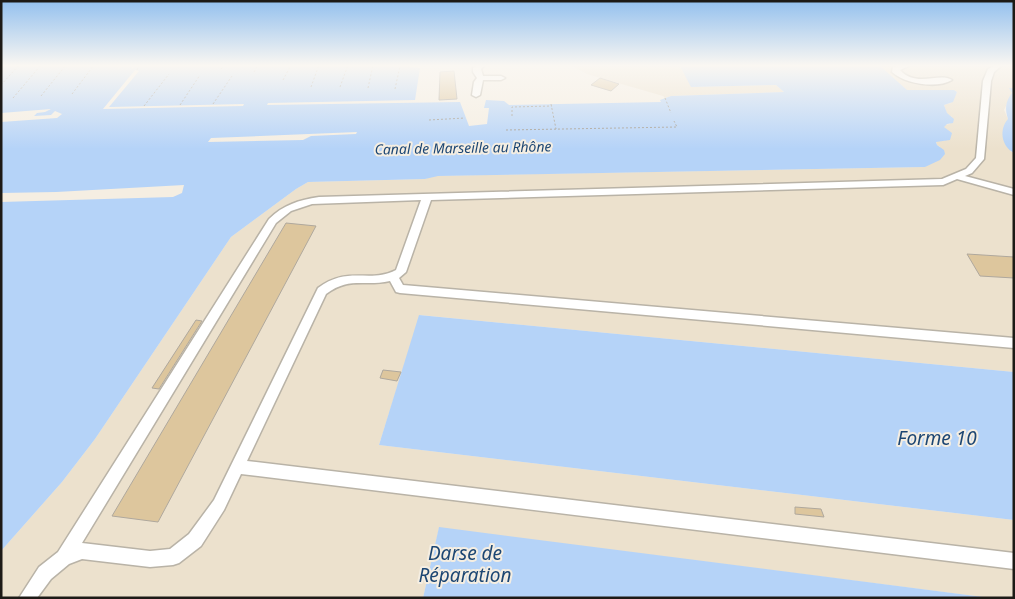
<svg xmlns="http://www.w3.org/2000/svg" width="1015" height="599" font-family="'Noto Sans',sans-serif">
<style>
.built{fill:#ece1cd}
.water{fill:#b5d3f8;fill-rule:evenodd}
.building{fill:#ddc69d;stroke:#afa89d}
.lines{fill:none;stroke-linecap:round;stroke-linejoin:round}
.minor-casing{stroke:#b9b3a7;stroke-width:3}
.path{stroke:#a09b92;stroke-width:1;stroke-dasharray:2 2;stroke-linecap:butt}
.minor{fill:#fff;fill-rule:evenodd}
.labels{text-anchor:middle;stroke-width:4;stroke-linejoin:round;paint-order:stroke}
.far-water-label{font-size:14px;font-style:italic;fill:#1c4673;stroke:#f5eee2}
.near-water-label{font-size:19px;font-style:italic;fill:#1c4673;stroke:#f5eee2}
</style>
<rect width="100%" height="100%" fill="#f5eee2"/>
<!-- built -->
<g class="built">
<polygon points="570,65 730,65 691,87 776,85 784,92 671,96 665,98 663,96 587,74"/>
<polygon points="879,65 1014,65 1014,88 1010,89 1012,93 1004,110 1008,119 1010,151 1014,153 1014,372 420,315 379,445 1014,520 1014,598 991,598 439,528 423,598 1,598 1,551 62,482 95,439 231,237 296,189 308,182 425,179 432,176 925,167 940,147 937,145 936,141 945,141 944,125 950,124 952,117 947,114 944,105 951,103 957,92 954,90 907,91"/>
</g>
<!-- water -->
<g class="water">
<path d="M 25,65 L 120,65 L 118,69 L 123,65 L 133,65 L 132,69 L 136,65 L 390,65 L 420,68 L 415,100 L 268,103 L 267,105 L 460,102 L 469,126 L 487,124 L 489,108 L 484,108 L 486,100 L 504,101 L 509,105 L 661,102 L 660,100 L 671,96 L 784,92 L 776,85 L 691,87 L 680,66 L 879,65 L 907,90 L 954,90 L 957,92 L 953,102 L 944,105 L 947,113 L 954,119 L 953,123 L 947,124 L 944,127 L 952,133 L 950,140 L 936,142 L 937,145 L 944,150 L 945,154 L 940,160 L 925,167 L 438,176 L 425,179 L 308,182 L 296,189 L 231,237 L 95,439 L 62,482 L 1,551 L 1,202 L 173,197 L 182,193 L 184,185 L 56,192 L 1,193 L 1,122 L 57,118 L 62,114 L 55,111 L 51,115 L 34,116 L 37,113 L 45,112 L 51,109 L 1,113 L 1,66 ZM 135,70 L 139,71 L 109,107 L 244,104 L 243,106 L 103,109 ZM 357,132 L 356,134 L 311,136 L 303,140 L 208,142 L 211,138 Z"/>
<path d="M 1009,88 L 1014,88 L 1014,153 C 1001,146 999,129 1008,119 C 1005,109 1005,102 1012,93 Z"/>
<polygon points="419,315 1014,372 1014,520 379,445"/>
<polygon points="439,527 991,598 423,598"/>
</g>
<!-- building -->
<g class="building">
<polygon points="454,71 457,99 439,100 440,72"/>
<polygon points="600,78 619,84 611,91 591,85"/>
<polygon points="286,223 316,226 158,522 112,516"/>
<polygon points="967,254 1014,257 1014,278 980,276"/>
<polygon points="196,320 202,321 159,389 152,388"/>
<polygon points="383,370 401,372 397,381 380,378"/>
<polygon points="795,507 821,509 824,517 795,514"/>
</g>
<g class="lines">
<defs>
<g id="minor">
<polygon points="478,65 485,65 481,69 483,76 501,76 505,78 501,80 483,80 480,95 476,97 472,95 474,82 477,78 473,72 473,68"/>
<path d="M 902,65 L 911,65 L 900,70 C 916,88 939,72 952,80 C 937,89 905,84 892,72 L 893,67 Z"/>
<path d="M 995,65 L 1002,65 L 994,72 L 991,81 L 984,159 L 972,173 L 965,176 L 1014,189 L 1014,195 L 957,179 L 943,185 L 431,200 L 406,272 L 399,278 L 403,285 L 1014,338 L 1014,348 L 400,293 L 396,292 L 390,281 C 364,287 350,276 326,294 L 247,461 L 1014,553 L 1014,569 L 241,474 L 224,510 L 201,546 L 179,563 L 173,565 L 150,567 L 82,559 L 69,564 L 51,579 L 37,598 L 19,598 L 39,567 L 58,552 L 269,219 C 283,205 299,200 319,197 L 942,179 L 966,169 L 976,158 L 983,81 L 988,69 ZM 421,200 L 396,270 C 369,284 349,265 318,288 L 214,500 L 189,534 L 170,549 L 150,551 L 82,543 L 276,223 L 291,211 L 312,204 Z"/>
</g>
</defs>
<!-- minor casing -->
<use href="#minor" class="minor-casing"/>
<!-- path -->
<g class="path">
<polyline points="221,69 224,65"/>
<polyline points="137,70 139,65"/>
<polyline points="254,72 258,65"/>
<polyline points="283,80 291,65"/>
<polyline points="1,85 19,65"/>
<polyline points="311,87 319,65"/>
<polyline points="340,87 348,65"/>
<polyline points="368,88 373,65"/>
<polyline points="395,89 400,66"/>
<polyline points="72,94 94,65"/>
<polyline points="41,96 66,65"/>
<polyline points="13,98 41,65"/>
<polyline points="665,98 671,113"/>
<polyline points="213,104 232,76"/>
<polyline points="551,104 556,129"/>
<polyline points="180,105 200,75"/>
<polyline points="144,106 169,74"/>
<polyline points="512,116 512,107 552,106"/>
<polyline points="429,120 465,118"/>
<polyline points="506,130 677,127 674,121"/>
</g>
<!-- minor -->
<use href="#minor" class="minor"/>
</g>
<!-- sky -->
<linearGradient id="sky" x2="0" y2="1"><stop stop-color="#93c0ee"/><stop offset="0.44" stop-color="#faf7f2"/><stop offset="1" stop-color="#faf7f2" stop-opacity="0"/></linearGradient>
<rect width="1015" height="149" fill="url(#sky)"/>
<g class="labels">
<!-- far-water labels -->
<g class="far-water-label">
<text transform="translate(463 148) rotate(-1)" y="5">Canal de Marseille au Rhône</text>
</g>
<!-- near-water labels -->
<g class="near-water-label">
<text x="937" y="445">Forme 10</text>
<text x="465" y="560">Darse de<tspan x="465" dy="22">Réparation</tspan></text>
</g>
</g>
<!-- border -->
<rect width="1015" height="599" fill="none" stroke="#1d1a16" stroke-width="5"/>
</svg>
